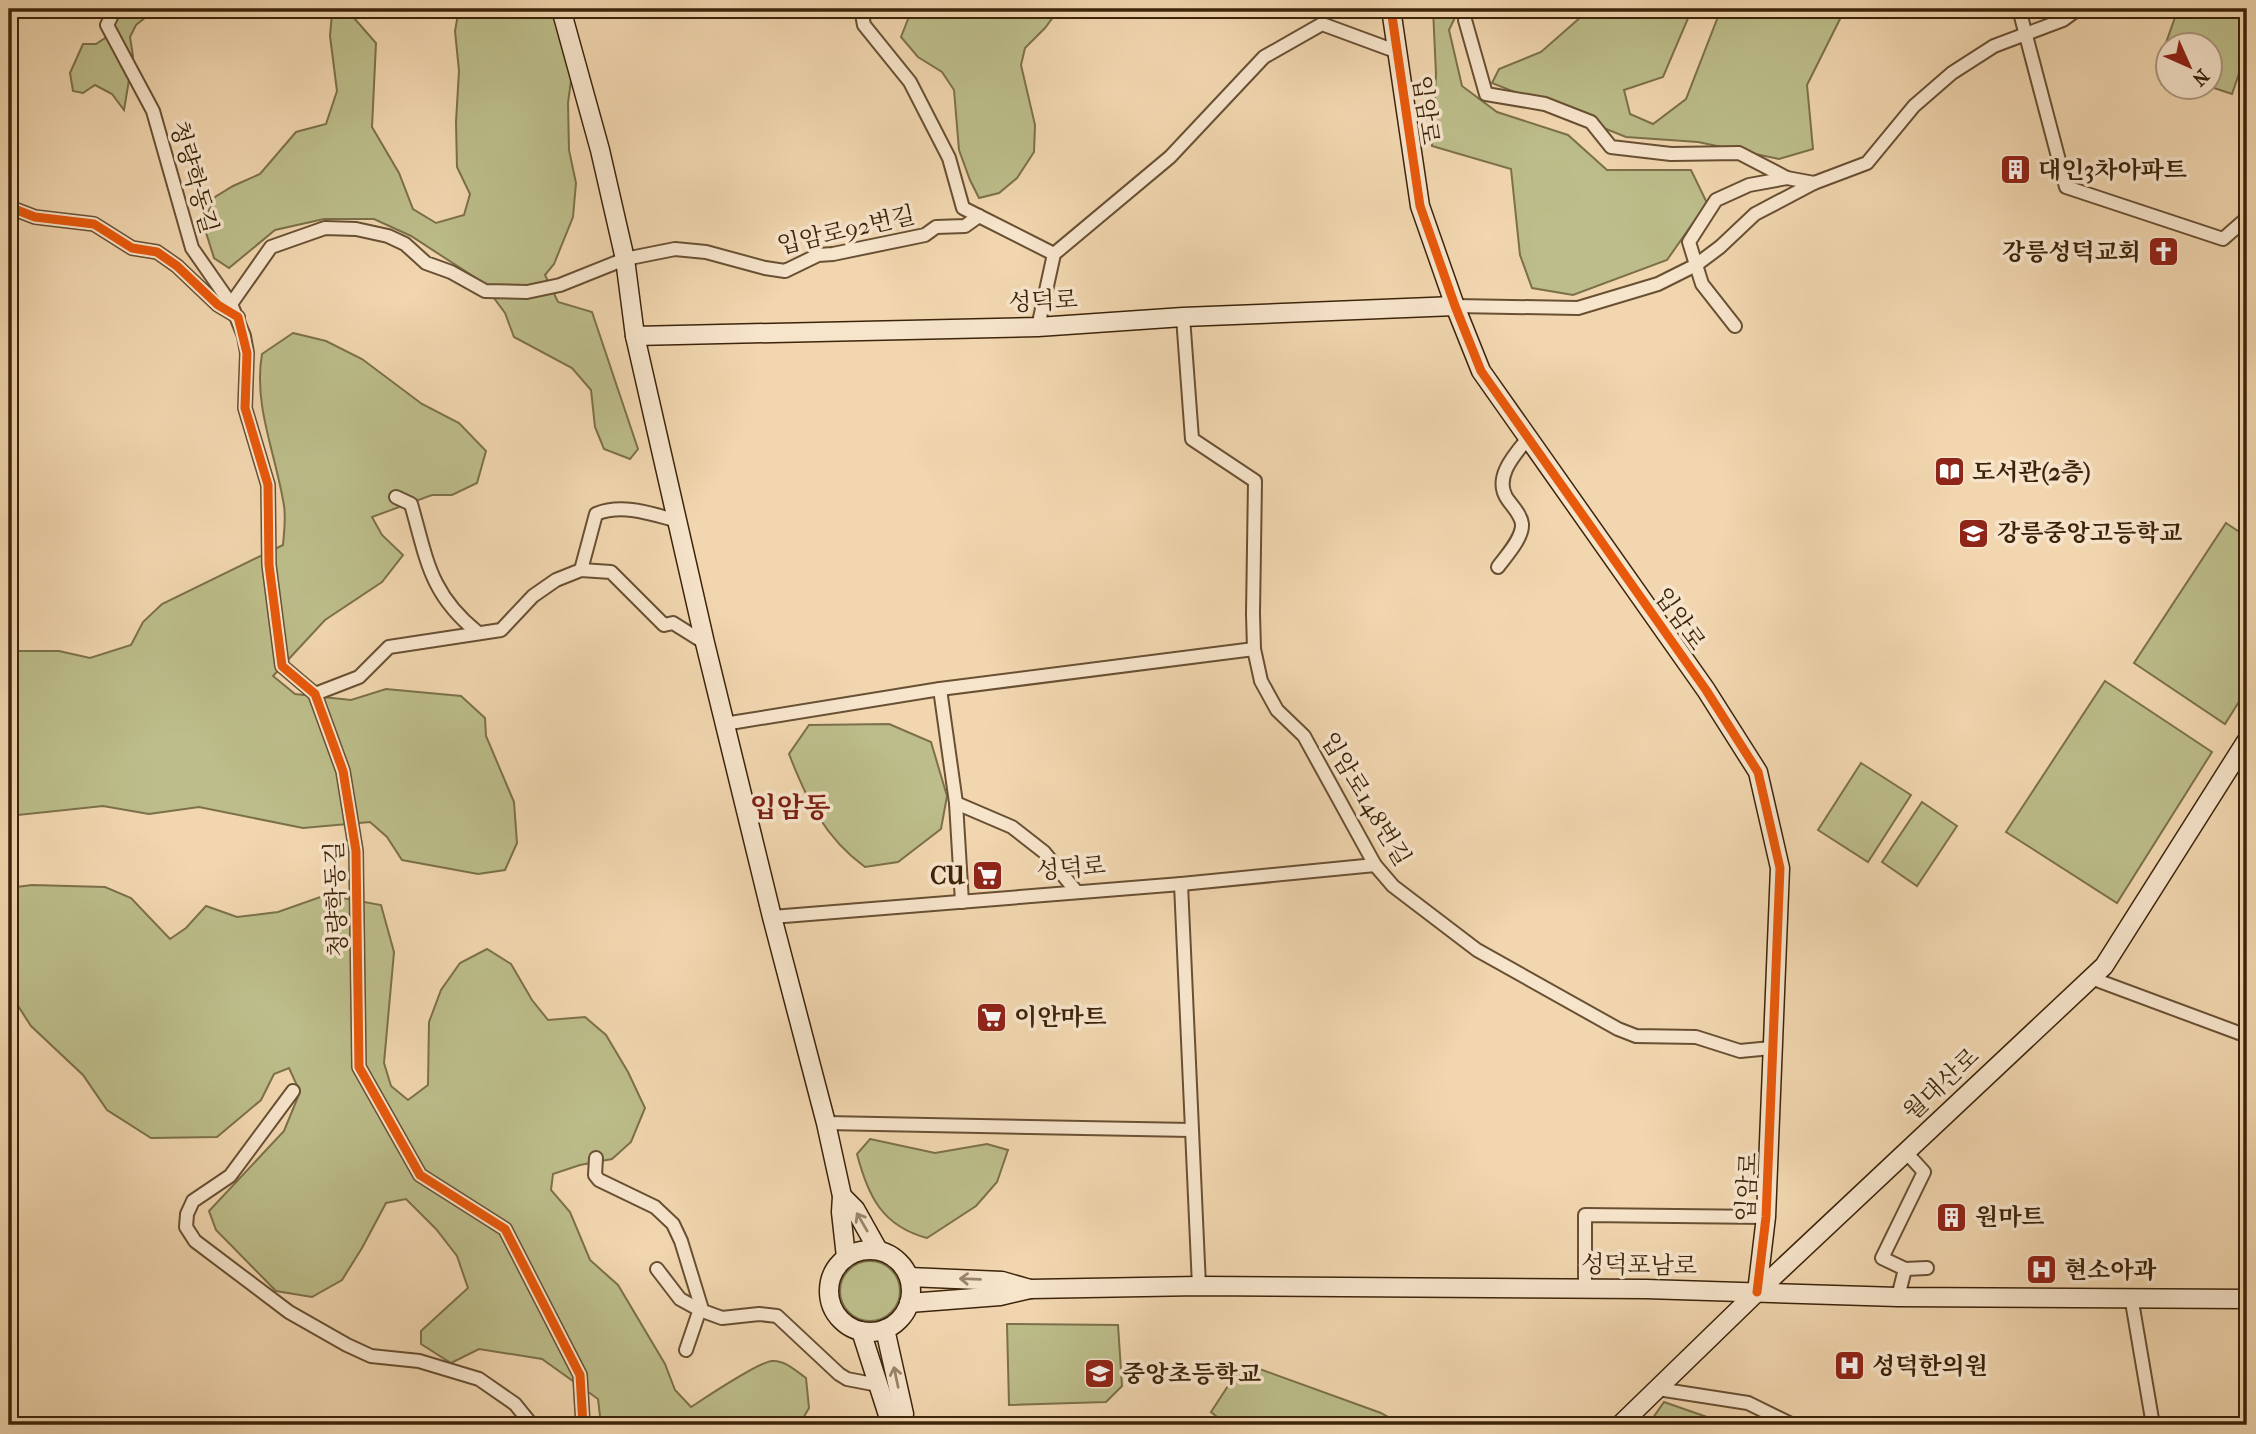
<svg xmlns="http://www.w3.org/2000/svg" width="2256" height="1434" font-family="'IM FELL French Canon','Noto Serif KR',serif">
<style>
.green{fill:#bcbd8a;stroke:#7c704a;stroke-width:2}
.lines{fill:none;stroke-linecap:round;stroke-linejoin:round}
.street-casing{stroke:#695033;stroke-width:16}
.secondary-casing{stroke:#3c240a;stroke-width:21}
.street{stroke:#f6e4cb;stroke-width:12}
.secondary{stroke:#f6e4cb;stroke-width:18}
.cycleway-casing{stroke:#f6e4cb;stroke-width:13}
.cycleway{stroke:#e8590c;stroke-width:9}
.oneway{stroke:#99846a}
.labels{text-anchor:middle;stroke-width:7;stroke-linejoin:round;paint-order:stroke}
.street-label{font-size:24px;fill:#3c240a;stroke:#f6e4cb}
.poi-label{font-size:24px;font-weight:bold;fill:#3c240a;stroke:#f6e4cb;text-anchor:start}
.quarter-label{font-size:28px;font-weight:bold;fill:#7a1f14;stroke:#f6e4cb}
</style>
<rect width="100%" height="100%" fill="#f1d6af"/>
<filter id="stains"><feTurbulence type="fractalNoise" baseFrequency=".00286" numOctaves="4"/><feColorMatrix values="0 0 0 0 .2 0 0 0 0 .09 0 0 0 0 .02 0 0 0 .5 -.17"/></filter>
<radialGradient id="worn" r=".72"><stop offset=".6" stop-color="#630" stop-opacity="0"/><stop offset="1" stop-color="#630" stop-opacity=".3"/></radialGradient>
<!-- green -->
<g class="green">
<polygon points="97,9 156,9 136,25 130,37 133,56 124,110 112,94 95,85 83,93 73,91 70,73 83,44 96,44 117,30"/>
<polygon points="459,9 565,9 574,58 568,103 569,150 576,183 573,217 554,264 545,275 558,302 592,312 638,449 630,459 604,449 595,427 591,390 572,368 514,337 505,313 482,282 411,236 374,219 324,219 275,230 229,268 214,258 203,223 215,197 233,186 260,174 296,132 326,124 337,91 330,36 332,13 354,18 376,43 372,127 399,173 413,209 436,223 464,215 470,194 457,167 456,122 459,71 455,31"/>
<polygon points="912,9 1059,9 1045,28 1025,48 1021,65 1035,125 1034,152 1017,178 999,193 979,198 970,180 959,150 954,90 942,72 918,57 901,37"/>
<polygon points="1433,9 1459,9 1449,30 1462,86 1497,112 1568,135 1607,170 1691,170 1707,203 1667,260 1573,295 1532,288 1520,255 1511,169 1432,146 1436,74"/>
<polygon points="1609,9 1692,9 1663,77 1624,90 1630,114 1653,124 1686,99 1721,9 1845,9 1807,85 1813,149 1779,159 1698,142 1626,137 1492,83 1499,69 1541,52 1582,16"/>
<polygon points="2178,9 2247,9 2247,50 2232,94 2211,87 2210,46 2168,46 2168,72 2157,68"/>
<path d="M 293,333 L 326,341 L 362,359 L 422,404 L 459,423 L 486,451 L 477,483 L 452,495 L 432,495 L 372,517 L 382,535 L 403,555 L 382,582 L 325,620 L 273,676 L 295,694 L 351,700 L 386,689 L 461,696 L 485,718 L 486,736 L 514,802 L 517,843 L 505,870 L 478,874 L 402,860 L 387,837 L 370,822 L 303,828 L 199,807 L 149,814 L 103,806 L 9,816 L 9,651 L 59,651 L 90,658 L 131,645 L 143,622 L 162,604 L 283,545 C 284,532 286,518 284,506 C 276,454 253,406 262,354 Z"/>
<polygon points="2226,523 2247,537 2247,689 2225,724 2134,663"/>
<polygon points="2105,681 2212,752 2117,903 2006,832"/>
<path d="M 889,724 L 931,742 L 947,796 L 941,829 L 898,862 L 865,867 C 824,837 807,800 789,754 L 809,725 Z"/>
<polygon points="1861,763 1911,795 1868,862 1818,830"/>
<polygon points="1922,802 1957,826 1917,886 1882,862"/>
<path d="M 32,885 L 105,887 L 131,898 L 170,939 L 186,928 L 206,906 L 237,917 L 278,912 L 326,895 L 381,905 L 394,952 L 384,1063 L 391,1086 L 408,1100 L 428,1085 L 429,1022 L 441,990 L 460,963 L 487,949 L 511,964 L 532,1000 L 548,1020 L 585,1017 L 606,1035 L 628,1072 L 645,1108 L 631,1142 L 612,1159 L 580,1165 L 553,1174 L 551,1190 L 570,1212 L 590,1260 L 618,1285 L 665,1364 L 675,1390 L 691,1407 C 705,1398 758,1362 772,1361 C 785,1360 796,1371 806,1378 L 809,1408 L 799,1425 L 601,1425 L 598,1399 L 542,1359 L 479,1349 L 451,1363 L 421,1344 L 421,1331 L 468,1288 L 457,1256 L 436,1229 L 406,1199 L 386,1203 L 362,1248 L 342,1280 L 312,1297 L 276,1291 L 216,1230 L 209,1211 L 284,1131 L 300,1092 L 289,1068 L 274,1074 L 261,1100 L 217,1137 L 151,1138 L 107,1110 L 83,1075 L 31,1026 L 9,992 L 9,888 Z"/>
<path d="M 870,1139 L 935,1153 L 987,1144 L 1008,1150 L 997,1182 L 976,1206 L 927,1238 C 882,1226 868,1196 857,1154 Z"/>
<circle cx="870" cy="1291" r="30"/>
<polygon points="1007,1324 1118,1325 1122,1386 1106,1402 1009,1405"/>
<polygon points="1243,1363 1381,1413 1402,1425 1227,1425 1211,1412"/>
<polygon points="1664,1402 1730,1425 1648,1425"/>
</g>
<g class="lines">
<defs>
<g id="street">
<polyline points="115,9 107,25 153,111 192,248 231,304 244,336 247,353 245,408 268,485 269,565 282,666 315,694 343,771 356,851 359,1067 420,1175 505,1229 580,1375 583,1425"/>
<polyline points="861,9 864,25 910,82 949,158 963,208 1054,254"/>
<polyline points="2019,9 2066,187 2223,239 2247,218"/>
<polyline points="1465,20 1486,94 1545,104 1591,122 1611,147 1671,154 1739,153 1787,178"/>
<polyline points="9,207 35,217 94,224 132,248 157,252 177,266 218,305 238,317"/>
<polyline points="231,304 271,247 325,228 356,229 388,236 405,244 426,263 451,272 485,291 527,292 560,285 625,259 675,249 706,252 765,268 785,271 818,255 833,254 925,235 936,227 965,226 979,216"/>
<polyline points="1455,306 1578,308 1658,284 1696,265 1720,247 1755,214 1814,183"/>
<polyline points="1183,317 1192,439 1255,481 1253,614 1254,649 1261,681 1277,710 1304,736 1375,865 1393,886 1477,950 1618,1029 1636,1036 1696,1037 1740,1051 1771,1048"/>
<polyline points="1735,326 1702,284 1689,242 1716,200 1749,185 1787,178 1814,183 1867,163 1914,106 1952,73 1994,46 2063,20 2078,9"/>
<polyline points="1038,327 1054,254 1170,157 1264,57 1322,24 1398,52"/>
<path d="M 396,497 L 411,504 C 427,559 429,593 477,632"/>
<path d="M 1498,567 C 1506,556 1523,538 1522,524 C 1521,515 1513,507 1508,500 C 1492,478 1515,454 1529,437"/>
<path d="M 581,570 L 596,514 C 623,503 652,514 678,521"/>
<polyline points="940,689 956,803 962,902"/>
<polyline points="315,694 359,677 389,647 501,630 533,596 556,580 581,570 611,572 664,625 673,623 705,643"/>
<polyline points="724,724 940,689 1254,649"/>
<polyline points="956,803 1012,827 1044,852 1076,891"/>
<polyline points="1181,884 1199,1286"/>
<polyline points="772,917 1181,884 1375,865"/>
<polyline points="2091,978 2247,1036"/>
<polyline points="293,1091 230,1176 193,1201 187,1214 186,1227 195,1241 289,1312 347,1345 371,1356 419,1361 479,1379 515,1404 532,1425"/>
<polyline points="826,1123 1191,1130"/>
<polyline points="1905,1151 1924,1172 1882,1258 1905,1269 1927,1268"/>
<polyline points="596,1158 595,1175 599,1180 655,1207 673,1224 681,1241 701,1306 686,1350"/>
<polyline points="657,1269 680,1299 700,1310 722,1318 759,1314 777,1316 839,1374 847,1379 878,1385"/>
<polyline points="1585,1289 1585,1215 1766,1217"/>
<polyline points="2131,1296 2153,1425"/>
<polyline points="1898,1297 1905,1269"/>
<polyline points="1658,1389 1748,1403 1793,1425"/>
</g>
<g id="secondary">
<polyline points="561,9 600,150 625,259 635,336 705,643 772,917 826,1123 842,1196 841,1212 846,1257"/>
<polyline points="1391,9 1420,206 1455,306 1481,371 1706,690 1758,772 1780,868 1766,1217 1757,1292"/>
<polyline points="635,336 1038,327 1183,317 1455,306"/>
<polyline points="842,1196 855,1209 878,1250"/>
<circle cx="870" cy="1291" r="41"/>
<polyline points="909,1277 1002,1281 1030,1289"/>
<polyline points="909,1303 1000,1296 1030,1289 1199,1286 1646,1289 1898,1297 2247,1299"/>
<polyline points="885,1329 904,1414 902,1425"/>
<polyline points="861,1331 888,1415 895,1425"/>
<polyline points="1620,1425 1757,1292 2104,966 2247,740"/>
</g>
</defs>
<!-- street casing -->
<use href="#street" class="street-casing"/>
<!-- secondary casing -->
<use href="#secondary" class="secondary-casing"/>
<!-- street -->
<use href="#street" class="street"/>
<!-- secondary -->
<use href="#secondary" class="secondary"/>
<defs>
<g id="cycleway">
<polyline points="1391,9 1420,206 1455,306 1481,371 1706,690 1758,772 1780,868 1766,1217 1757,1292"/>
<polyline points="9,207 35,217 94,224 132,248 157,252 177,266 218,305 238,317 247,353 245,408 268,485 269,565 282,666 315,694 343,771 356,851 359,1067 420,1175 505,1229 580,1375 583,1425"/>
</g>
</defs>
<!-- cycleway casing -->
<use href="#cycleway" class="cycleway-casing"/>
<!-- cycleway -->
<use href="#cycleway" class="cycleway"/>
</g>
<!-- one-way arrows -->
<defs><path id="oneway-shaft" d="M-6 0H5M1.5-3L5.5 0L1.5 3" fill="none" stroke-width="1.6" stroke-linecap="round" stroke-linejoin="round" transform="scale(1.75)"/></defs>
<g class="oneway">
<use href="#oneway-shaft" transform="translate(862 1222) rotate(-120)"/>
<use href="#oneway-shaft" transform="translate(970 1279) rotate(-178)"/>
<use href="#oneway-shaft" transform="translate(896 1377) rotate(-102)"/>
</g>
<!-- icons -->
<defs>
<symbol id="building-square" viewBox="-11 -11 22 22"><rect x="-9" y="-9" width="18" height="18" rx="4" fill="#8f2418" stroke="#f6e4cb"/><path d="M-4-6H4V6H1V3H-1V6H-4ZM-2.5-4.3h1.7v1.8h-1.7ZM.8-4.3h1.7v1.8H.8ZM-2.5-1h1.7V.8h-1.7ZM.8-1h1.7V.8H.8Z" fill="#fff"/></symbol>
<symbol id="church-square" viewBox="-11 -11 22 22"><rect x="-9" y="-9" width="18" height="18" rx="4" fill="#8f2418" stroke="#f6e4cb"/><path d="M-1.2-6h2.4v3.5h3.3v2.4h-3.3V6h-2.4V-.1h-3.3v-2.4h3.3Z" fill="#fff"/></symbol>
<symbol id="library-square" viewBox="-11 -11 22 22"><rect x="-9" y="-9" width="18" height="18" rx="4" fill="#8f2418" stroke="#f6e4cb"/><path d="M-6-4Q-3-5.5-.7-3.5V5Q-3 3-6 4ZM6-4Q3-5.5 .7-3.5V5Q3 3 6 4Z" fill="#fff"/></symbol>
<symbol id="school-square" viewBox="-11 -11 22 22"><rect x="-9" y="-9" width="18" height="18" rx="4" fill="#8f2418" stroke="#f6e4cb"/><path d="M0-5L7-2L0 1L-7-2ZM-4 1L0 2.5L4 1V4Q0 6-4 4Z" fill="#fff"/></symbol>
<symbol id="supermarket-square" viewBox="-11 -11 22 22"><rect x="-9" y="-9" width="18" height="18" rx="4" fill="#8f2418" stroke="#f6e4cb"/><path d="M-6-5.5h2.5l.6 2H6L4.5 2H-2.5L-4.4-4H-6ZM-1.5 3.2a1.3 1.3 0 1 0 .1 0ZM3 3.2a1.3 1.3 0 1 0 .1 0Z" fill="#fff"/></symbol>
<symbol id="hospital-square" viewBox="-11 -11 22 22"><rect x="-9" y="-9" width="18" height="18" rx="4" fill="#8f2418" stroke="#f6e4cb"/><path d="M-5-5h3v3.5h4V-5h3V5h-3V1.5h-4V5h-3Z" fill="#fff"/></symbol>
</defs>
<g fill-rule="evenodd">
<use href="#building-square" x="1998" y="152" width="35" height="35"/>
<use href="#church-square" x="2146" y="234" width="35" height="35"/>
<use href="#library-square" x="1932" y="454" width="35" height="35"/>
<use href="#school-square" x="1956" y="516" width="35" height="35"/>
<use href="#supermarket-square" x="970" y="858" width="35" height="35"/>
<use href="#supermarket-square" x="974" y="1000" width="35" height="35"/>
<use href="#building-square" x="1934" y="1200" width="35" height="35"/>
<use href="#hospital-square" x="2024" y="1252" width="35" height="35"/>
<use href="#hospital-square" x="1832" y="1348" width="35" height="35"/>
<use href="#school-square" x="1082" y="1356" width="35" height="35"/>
</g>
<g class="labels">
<!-- street labels -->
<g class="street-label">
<text transform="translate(1426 110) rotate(82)" y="8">입암로</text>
<text transform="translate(194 177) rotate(74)" y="8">청량학동길</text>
<text transform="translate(846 230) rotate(-13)" y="8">입암로92번길</text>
<text transform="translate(1043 301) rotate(-3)" y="8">성덕로</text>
<text transform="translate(1680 619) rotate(55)" y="8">입암로</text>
<text transform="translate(1366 799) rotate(59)" y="8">입암로148번길</text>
<text transform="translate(1071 868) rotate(-5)" y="8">성덕로</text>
<text transform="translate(336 899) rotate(-92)" y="8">청량학동길</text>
<text transform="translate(1941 1084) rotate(-43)" y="8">월대산로</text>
<text transform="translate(1747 1187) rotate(-87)" y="8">입암로</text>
<text transform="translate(1639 1265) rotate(1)" y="8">성덕포남로</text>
</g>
<!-- poi labels -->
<g class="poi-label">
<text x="2038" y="178">대인3차아파트</text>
<text x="2141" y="260" text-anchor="end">강릉성덕교회</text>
<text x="1972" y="480">도서관(2층)</text>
<text x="1997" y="541">강릉중앙고등학교</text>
<text x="965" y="884" text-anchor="end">CU</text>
<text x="1014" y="1025">이안마트</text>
<text x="1975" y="1225">원마트</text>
<text x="2064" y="1278">현소아과</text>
<text x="1872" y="1374">성덕한의원</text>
<text x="1122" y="1382">중앙초등학교</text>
</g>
<!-- quarter labels -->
<g class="quarter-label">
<text x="790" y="817">입암동</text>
</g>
</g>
<!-- margin -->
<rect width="2256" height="1434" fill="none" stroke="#f1d6af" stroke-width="35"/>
<rect x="10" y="10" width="2235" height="1413" fill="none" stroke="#3c240a" stroke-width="3.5"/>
<rect x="18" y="18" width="2221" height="1399" fill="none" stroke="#3c240a" stroke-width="2"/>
<!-- north arrow -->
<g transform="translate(2189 66) rotate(135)"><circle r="33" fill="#f6e4cb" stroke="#ac977e" stroke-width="2"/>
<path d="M0-5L12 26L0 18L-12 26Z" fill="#8f2418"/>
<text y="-10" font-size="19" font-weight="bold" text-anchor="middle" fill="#3c240a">N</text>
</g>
<rect width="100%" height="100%" filter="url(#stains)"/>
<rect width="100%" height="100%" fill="url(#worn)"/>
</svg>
